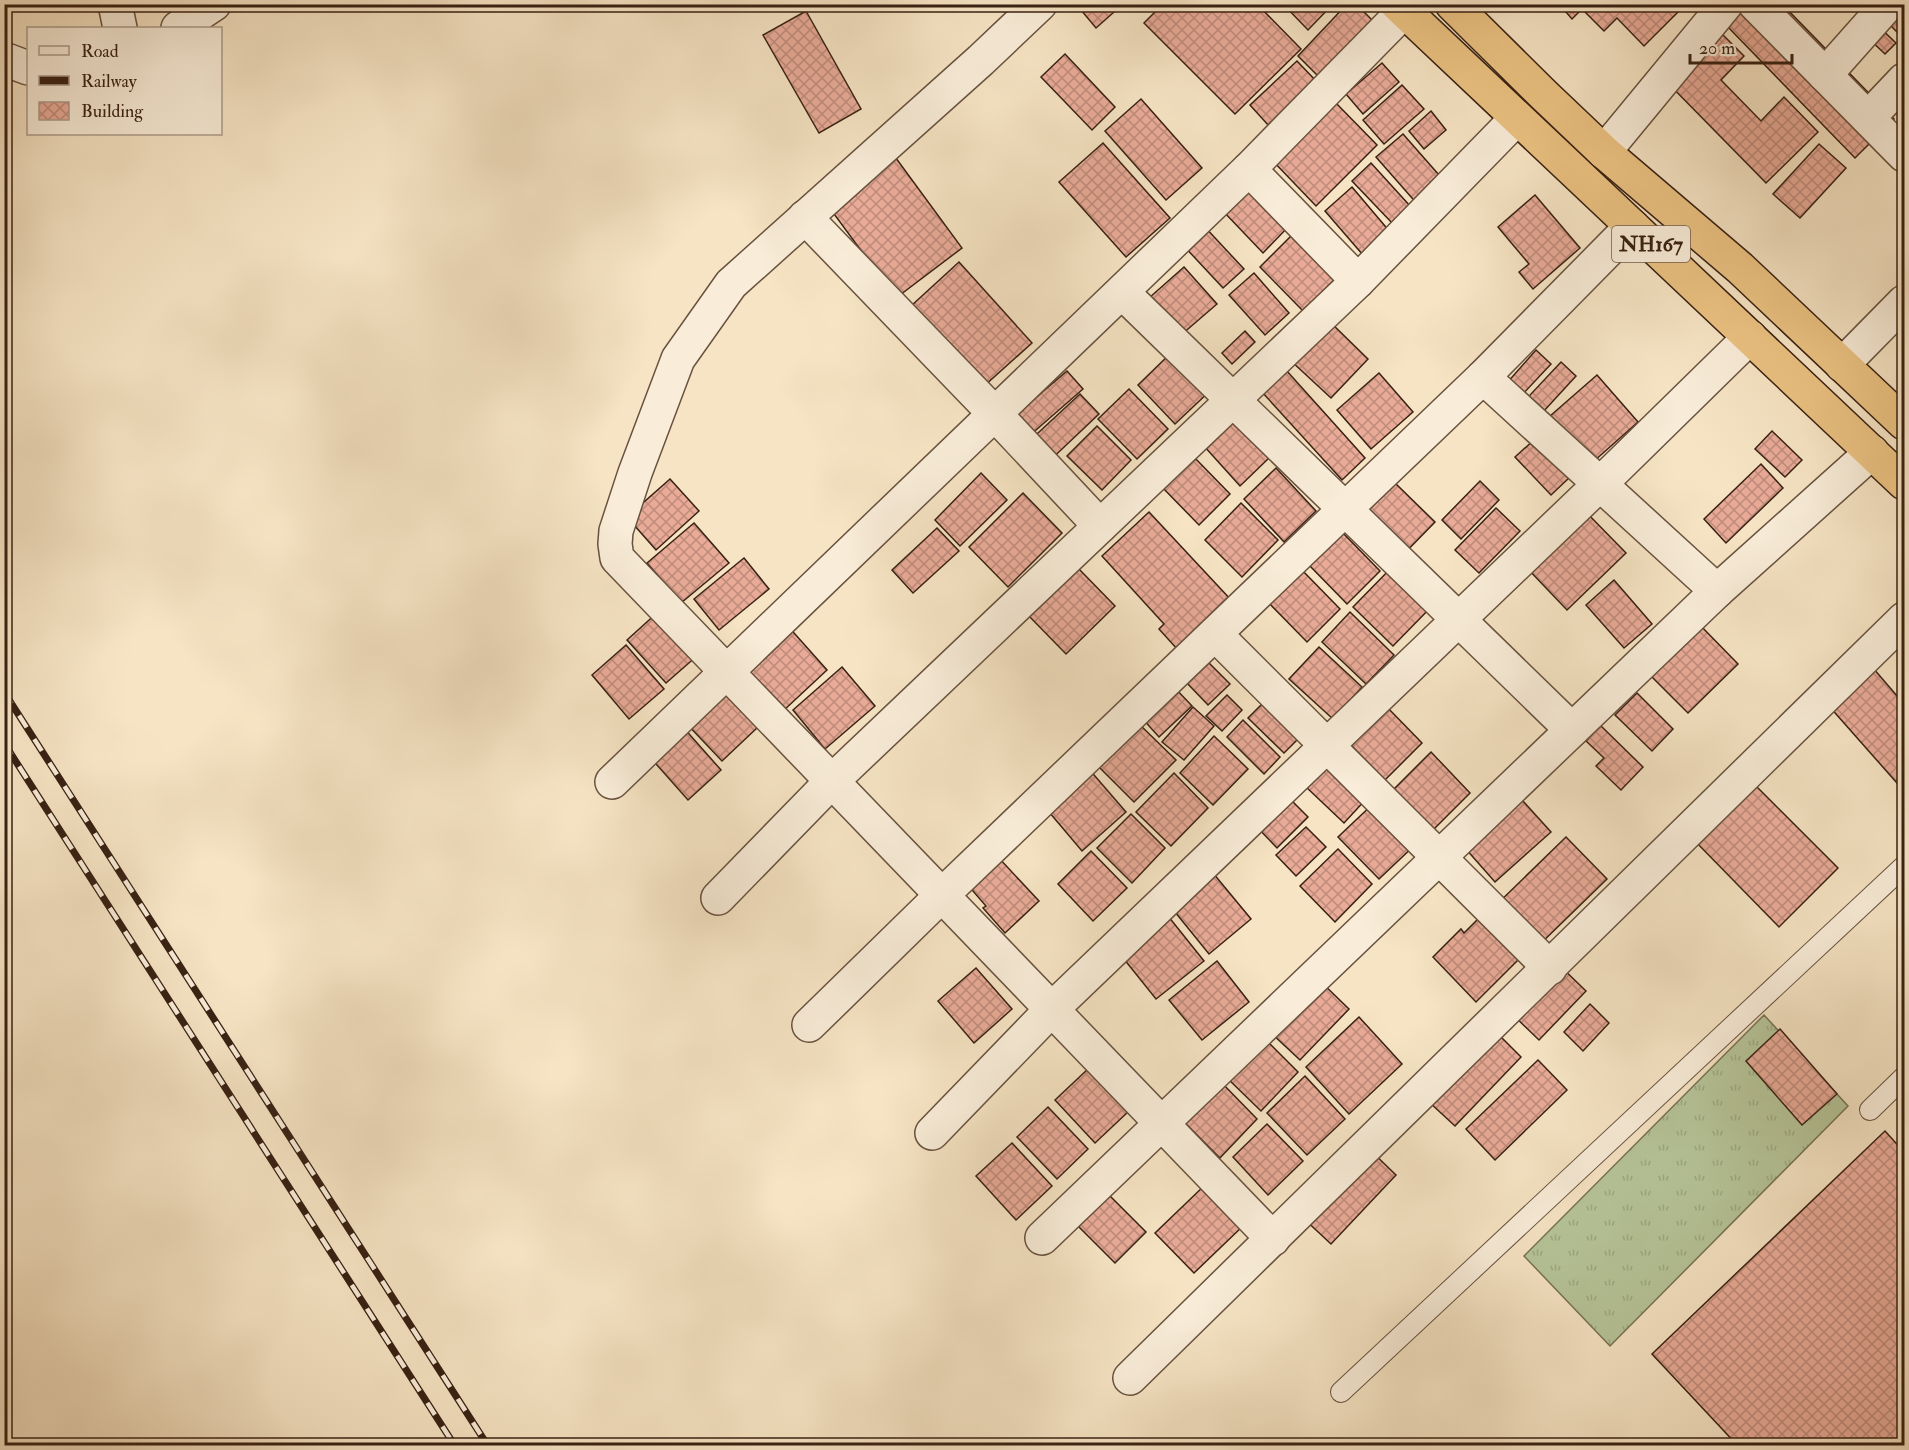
<svg xmlns="http://www.w3.org/2000/svg" width="1909" height="1450" font-family="'IM FELL Double Pica',serif">
<style>
.grass{fill:url(#grass-tufts);stroke:#777356;stroke-width:1.5}
.building{fill:url(#building-cross-hatch);stroke:#382113;stroke-width:1.5}
.lines{fill:none;stroke-linecap:round;stroke-linejoin:round}
.service-casing{stroke:#68523f;stroke-width:22}
.minor-casing{stroke:#68523f;stroke-width:36}
.trunk-casing{stroke:#382113;stroke-width:36}
.service{stroke:#f9edd9;stroke-width:20}
.minor{stroke:#f9edd9;stroke-width:33}
.trunk{stroke:#ebc282;stroke-width:33}
.rail-casing{stroke:#382113;stroke-width:7}
.rail{stroke:#f9edd9;stroke-width:4.5;stroke-dasharray:14;stroke-linecap:butt}
.labels{text-anchor:middle;stroke-width:6;stroke-linejoin:round;paint-order:stroke}
.shield{fill:#f9edd9;stroke:#725e4e;stroke-width:1.5}
.shield-label{font-size:21px;font-weight:bold;fill:#382113}
</style>
<defs>
<pattern id="grass-tufts" width="24" height="20" patternUnits="userSpaceOnUse" patternTransform="scale(1.5)"><rect width="24" height="20" fill="#b6c599"/><path d="M3 7l-1-3M5 7V3M7 7l1-3M15 17l-1-3M17 17v-4M19 17l1-3" fill="none" stroke="#9da983"/></pattern>
<pattern id="building-cross-hatch" width="8" height="8" patternUnits="userSpaceOnUse" patternTransform="scale(1.5)"><rect width="8" height="8" fill="#e9ab98"/><path d="M0 0l8 8M0 8l8-8" fill="none" stroke="#be8b7b"/></pattern>
</defs>
<rect width="100%" height="100%" fill="#f6e4c4"/>
<filter id="stains"><feTurbulence type="fractalNoise" baseFrequency=".00333" numOctaves="4"/><feColorMatrix values="0 0 0 0 .2 0 0 0 0 .09 0 0 0 0 .02 0 0 0 .5 -.17"/></filter>
<radialGradient id="worn" r=".72"><stop offset=".6" stop-color="#630" stop-opacity="0"/><stop offset="1" stop-color="#630" stop-opacity=".3"/></radialGradient>
<!-- grass -->
<polygon class="grass" points="1764,1015 1848,1106 1610,1346 1524,1256"/>
<!-- building -->
<g class="building">
<polygon points="1076,4 1123,4 1096,28"/>
<polygon points="1163,4 1257,4 1301,49 1235,114 1144,23"/>
<polygon points="1283,4 1333,4 1308,30"/>
<polygon points="1347,4 1356,4 1372,20 1318,76 1298,56"/>
<polygon points="1559,4 1686,4 1644,46 1617,18 1604,31 1582,9 1572,19"/>
<polygon points="1749,4 1782,4 1894,119 1855,158 1727,26"/>
<polygon points="1892,4 1904,4 1904,39 1881,16"/>
<polygon points="806,11 861,109 819,133 763,35"/>
<polygon points="1874,22 1896,43 1885,54 1863,33"/>
<polygon points="1713,25 1744,56 1721,80 1761,121 1784,97 1818,132 1766,183 1662,77"/>
<polygon points="1065,54 1115,107 1092,130 1041,77"/>
<polygon points="1297,61 1317,82 1269,126 1250,105"/>
<polygon points="1382,63 1399,82 1363,114 1346,94"/>
<polygon points="1402,85 1424,109 1384,144 1363,120"/>
<polygon points="1141,99 1202,168 1166,200 1105,131"/>
<polygon points="1333,100 1377,145 1316,206 1272,160"/>
<polygon points="1431,111 1446,130 1424,149 1409,131"/>
<polygon points="1403,134 1446,183 1419,206 1376,157"/>
<polygon points="1103,143 1170,218 1126,257 1059,182"/>
<polygon points="1819,144 1846,168 1800,218 1773,194"/>
<polygon points="890,150 962,248 896,298 823,199"/>
<polygon points="1371,163 1411,207 1393,224 1352,181"/>
<polygon points="1251,185 1289,226 1263,253 1223,211"/>
<polygon points="1352,187 1390,232 1363,255 1325,211"/>
<polygon points="1535,195 1580,248 1533,289 1519,272 1529,264 1498,227"/>
<polygon points="1203,225 1244,269 1223,288 1182,244"/>
<polygon points="1300,227 1343,271 1303,311 1260,267"/>
<polygon points="959,262 1032,343 983,387 911,306"/>
<polygon points="1184,267 1217,304 1181,335 1149,298"/>
<polygon points="1254,273 1289,313 1265,335 1229,295"/>
<polygon points="1328,320 1368,359 1331,398 1290,360"/>
<polygon points="1245,331 1255,342 1232,364 1222,353"/>
<polygon points="1175,349 1212,389 1175,424 1138,385"/>
<polygon points="1536,350 1551,364 1520,397 1506,384"/>
<polygon points="1561,362 1576,376 1532,424 1517,409"/>
<polygon points="1286,370 1365,458 1342,480 1262,392"/>
<polygon points="1067,371 1083,389 1028,437 1012,418"/>
<polygon points="1379,373 1413,412 1371,449 1337,410"/>
<polygon points="1597,375 1638,422 1584,470 1542,423"/>
<polygon points="1129,389 1168,429 1137,459 1098,419"/>
<polygon points="1080,394 1099,414 1043,467 1024,446"/>
<polygon points="1233,419 1269,458 1240,486 1204,446"/>
<polygon points="1097,426 1131,460 1102,490 1067,456"/>
<polygon points="1772,431 1802,460 1785,477 1755,449"/>
<polygon points="1535,439 1570,477 1551,495 1515,457"/>
<polygon points="1193,456 1230,494 1199,525 1162,487"/>
<polygon points="1761,464 1783,488 1726,543 1704,519"/>
<polygon points="1276,468 1316,511 1284,542 1244,499"/>
<polygon points="981,473 1007,500 960,546 935,520"/>
<polygon points="670,479 699,511 656,550 627,517"/>
<polygon points="1393,481 1435,522 1398,560 1356,519"/>
<polygon points="1480,481 1499,500 1461,539 1442,520"/>
<polygon points="1023,493 1062,533 1008,587 969,547"/>
<polygon points="1241,503 1278,540 1242,577 1205,540"/>
<polygon points="1496,508 1520,531 1479,573 1455,550"/>
<polygon points="1583,509 1626,553 1567,610 1525,566"/>
<polygon points="1149,512 1232,601 1178,650 1159,629 1164,624 1102,556"/>
<polygon points="694,523 729,563 681,603 647,563"/>
<polygon points="937,528 959,551 913,593 892,570"/>
<polygon points="1341,531 1380,571 1347,604 1308,564"/>
<polygon points="744,558 769,589 719,630 694,599"/>
<polygon points="1394,565 1434,604 1393,646 1353,607"/>
<polygon points="1077,567 1115,606 1066,654 1028,615"/>
<polygon points="1300,568 1340,609 1307,642 1267,601"/>
<polygon points="1614,580 1652,624 1624,648 1586,605"/>
<polygon points="659,611 698,655 666,683 627,640"/>
<polygon points="1350,612 1394,655 1366,684 1322,642"/>
<polygon points="1696,621 1738,664 1688,713 1646,671"/>
<polygon points="786,624 827,670 782,712 741,666"/>
<polygon points="626,645 664,689 629,719 592,675"/>
<polygon points="1319,647 1362,687 1333,719 1289,679"/>
<polygon points="1206,660 1230,684 1208,705 1185,681"/>
<polygon points="842,667 875,706 825,749 793,710"/>
<polygon points="1873,668 1904,704 1904,791 1829,706"/>
<polygon points="722,687 758,727 722,761 685,722"/>
<polygon points="1174,687 1192,706 1159,737 1141,717"/>
<polygon points="1637,693 1673,729 1652,751 1615,715"/>
<polygon points="1227,695 1242,710 1222,731 1206,716"/>
<polygon points="1264,702 1300,737 1284,753 1248,718"/>
<polygon points="1385,705 1422,743 1385,780 1348,742"/>
<polygon points="1193,707 1214,726 1184,760 1162,742"/>
<polygon points="1243,720 1280,757 1264,774 1227,737"/>
<polygon points="1138,723 1176,760 1134,802 1097,765"/>
<polygon points="1600,725 1643,767 1621,790 1596,766 1604,758 1586,741"/>
<polygon points="682,726 721,770 688,800 649,756"/>
<polygon points="1214,736 1248,769 1213,805 1180,773"/>
<polygon points="1431,752 1470,793 1425,838 1385,798"/>
<polygon points="1328,760 1368,797 1344,823 1305,786"/>
<polygon points="1088,768 1126,812 1082,851 1044,806"/>
<polygon points="1174,773 1208,808 1171,846 1136,812"/>
<polygon points="1751,781 1838,868 1779,927 1693,839"/>
<polygon points="1513,790 1551,832 1495,882 1458,840"/>
<polygon points="1287,796 1308,817 1277,848 1256,826"/>
<polygon points="1376,801 1417,843 1379,879 1338,837"/>
<polygon points="1131,814 1165,848 1132,883 1097,848"/>
<polygon points="1306,827 1326,847 1296,876 1276,855"/>
<polygon points="1566,837 1607,879 1532,952 1491,910"/>
<polygon points="1338,849 1372,884 1335,922 1300,886"/>
<polygon points="1091,851 1127,888 1093,921 1058,884"/>
<polygon points="997,856 1039,901 1005,933 983,908 986,906 967,884"/>
<polygon points="1213,873 1251,919 1209,954 1171,907"/>
<polygon points="1483,914 1523,955 1476,1002 1433,957 1461,929 1464,933"/>
<polygon points="1168,916 1204,961 1156,999 1120,954"/>
<polygon points="1217,961 1249,1002 1202,1040 1169,1000"/>
<polygon points="1555,961 1586,991 1539,1040 1508,1010"/>
<polygon points="976,968 1012,1009 974,1043 938,1001"/>
<polygon points="1318,979 1349,1009 1300,1060 1269,1031"/>
<polygon points="1590,1004 1609,1023 1583,1051 1564,1032"/>
<polygon points="1359,1017 1402,1064 1349,1114 1306,1067"/>
<polygon points="1780,1029 1837,1094 1802,1125 1746,1061"/>
<polygon points="1494,1030 1521,1057 1455,1126 1428,1101"/>
<polygon points="1263,1037 1298,1072 1261,1111 1225,1076"/>
<polygon points="1538,1060 1567,1090 1495,1160 1466,1129"/>
<polygon points="1089,1068 1129,1111 1095,1143 1055,1100"/>
<polygon points="1305,1076 1345,1119 1307,1155 1267,1113"/>
<polygon points="1220,1081 1257,1119 1220,1158 1181,1119"/>
<polygon points="1048,1107 1088,1149 1057,1179 1017,1137"/>
<polygon points="1267,1124 1303,1161 1268,1195 1233,1157"/>
<polygon points="1885,1131 1904,1152 1904,1446 1738,1446 1652,1354"/>
<polygon points="1012,1143 1052,1186 1016,1220 976,1176"/>
<polygon points="1367,1147 1396,1175 1331,1244 1301,1216"/>
<polygon points="1206,1184 1245,1224 1194,1273 1155,1233"/>
<polygon points="1108,1194 1146,1232 1115,1263 1077,1225"/>
</g>
<g class="lines">
<defs>
<g id="service">
<polyline points="1870,1110 1904,1077"/>
<polyline points="1341,1392 1904,866"/>
</g>
<g id="minor">
<polyline points="115,4 120,28"/>
<polyline points="1040,4 981,60 731,284 678,359 635,473 616,531 615,544 617,558 1273,1239"/>
<polyline points="1755,4 1904,155"/>
<polyline points="178,28 214,4"/>
<polyline points="4,59 28,68"/>
<polyline points="1825,75 1888,4"/>
<polyline points="1868,118 1904,80"/>
<polyline points="1604,152 1726,4"/>
<polyline points="1249,169 1358,281"/>
<polyline points="805,217 995,414 1100,526"/>
<polyline points="1122,292 1572,730"/>
<polyline points="1842,365 1904,302"/>
<polyline points="1483,377 1717,591"/>
<polyline points="1215,634 1550,968"/>
<polyline points="612,782 1249,169 1404,11"/>
<polyline points="718,898 832,781 1358,281 1517,118"/>
<polyline points="809,1025 942,895 1483,377 1632,226"/>
<polyline points="932,1133 1052,1009 1600,484 1750,337"/>
<polyline points="1042,1238 1717,591 1872,452"/>
<polyline points="1130,1378 1904,619"/>
</g>
<g id="trunk">
<polyline points="1397,4 1904,483"/>
<polyline points="1452,4 1543,94 1604,152 1740,268 1904,423"/>
</g>
</defs>
<!-- service casing -->
<use href="#service" class="service-casing"/>
<!-- minor casing -->
<use href="#minor" class="minor-casing"/>
<!-- trunk casing -->
<use href="#trunk" class="trunk-casing"/>
<!-- service -->
<use href="#service" class="service"/>
<!-- minor -->
<use href="#minor" class="minor"/>
<!-- trunk -->
<use href="#trunk" class="trunk"/>
<defs>
<g id="rail">
<polyline points="4,692 488,1446"/>
<polyline points="4,743 455,1446"/>
</g>
</defs>
<!-- rail casing -->
<use href="#rail" class="rail-casing"/>
<!-- rail -->
<use href="#rail" class="rail"/>
</g>
<g class="labels">
<!-- shield labels -->
<rect class="shield" x="1612" y="226" width="78" height="36" rx="4.5"/>
<g class="shield-label">
<text x="1651" y="251">NH167</text>
</g>
</g>
<!-- margin -->
<rect width="1909" height="1450" fill="none" stroke="#f6e4c4" stroke-width="24"/>
<rect x="6" y="6" width="1897" height="1438" fill="none" stroke="#382113" stroke-width="3"/>
<rect x="12" y="12" width="1885" height="1426" fill="none" stroke="#382113" stroke-width="1.5"/>
<!-- legend -->
<rect x="27" y="27" width="195" height="108" fill="#f9edd9" stroke="#ac9b8a" stroke-width="1.5"/>
<rect x="39" y="46" width="30" height="9" fill="#f9edd9" stroke="#ac9b8a" stroke-width="1.5"/>
<text x="81" y="57" font-size="18" fill="#382113">Road</text>
<rect x="39" y="76" width="30" height="9" fill="#382113" stroke="#ac9b8a" stroke-width="1.5"/>
<text x="81" y="87" font-size="18" fill="#382113">Railway</text>
<rect x="39" y="102" width="30" height="18" fill="url(#building-cross-hatch)" stroke="#ac9b8a" stroke-width="1.5"/>
<text x="81" y="117" font-size="18" fill="#382113">Building</text>
<!-- scale -->
<path d="M1690 54v9h102v-9" fill="none" stroke="#382113" stroke-width="3"/>
<text x="1699" y="54" font-size="18" fill="#382113" stroke="#f9edd9" stroke-width="4.5" paint-order="stroke">20 m</text>
<rect width="100%" height="100%" filter="url(#stains)"/>
<rect width="100%" height="100%" fill="url(#worn)"/>
</svg>
